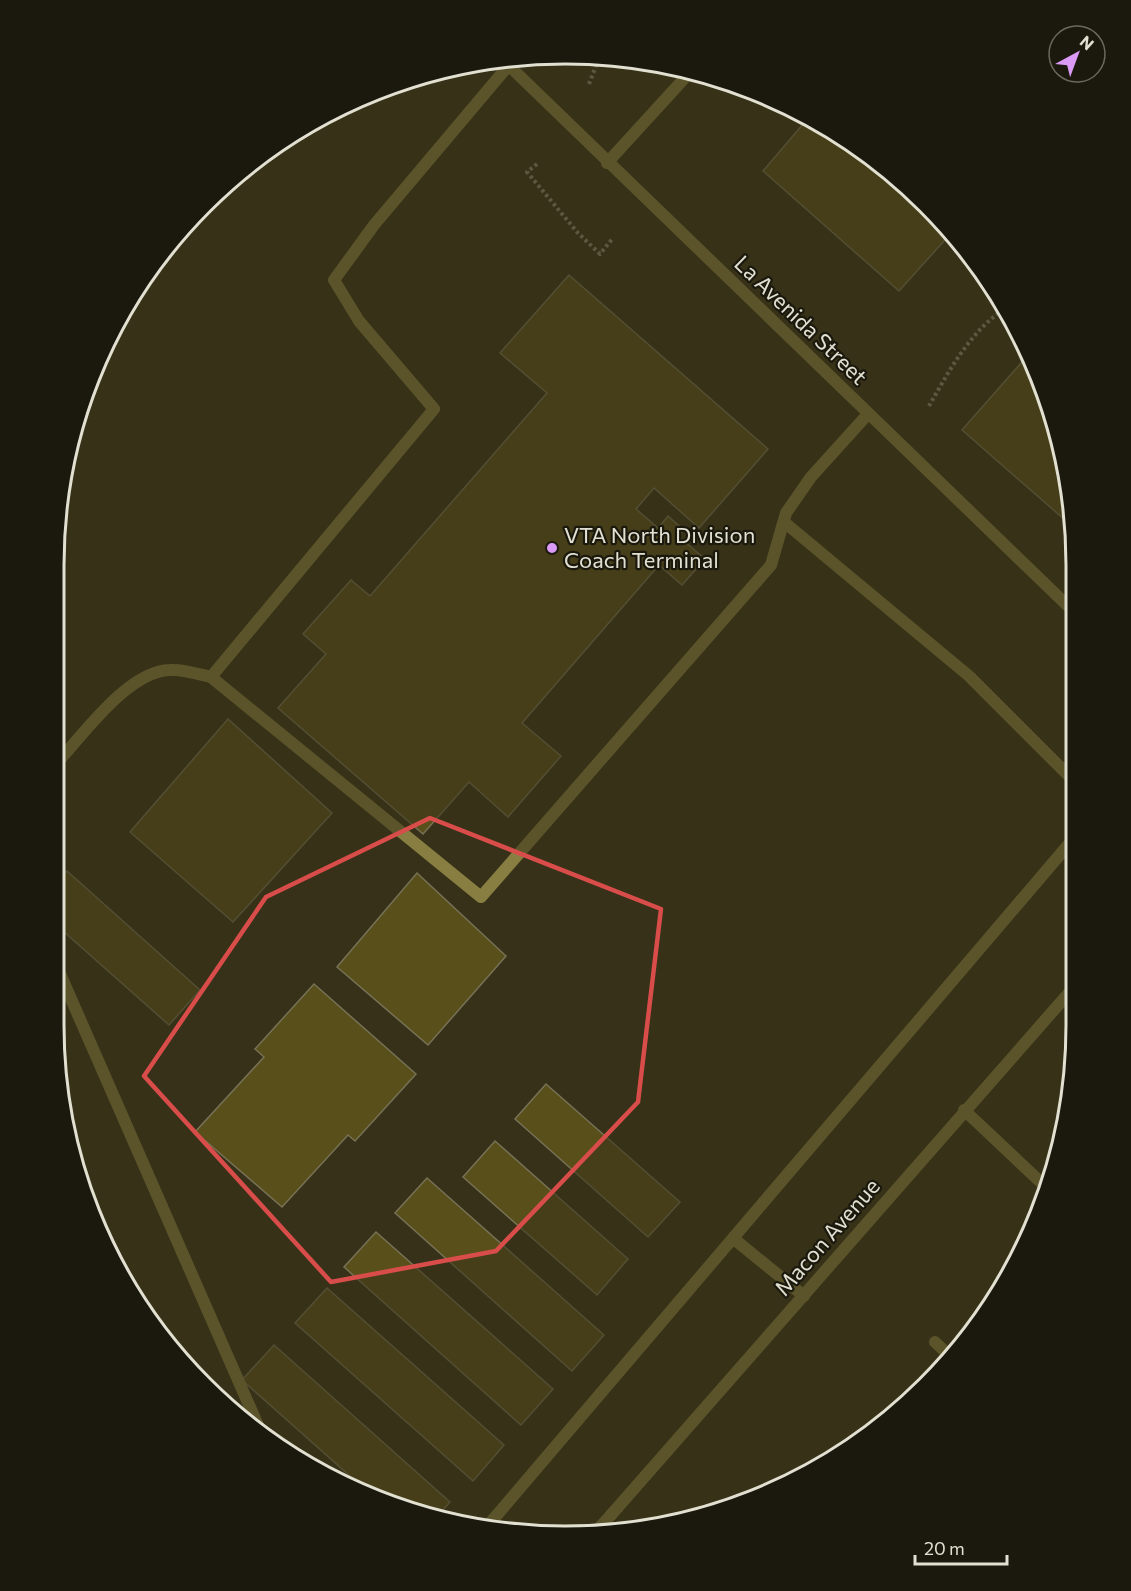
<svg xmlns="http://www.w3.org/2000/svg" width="1131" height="1591" font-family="Commissioner,sans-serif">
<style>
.building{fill:#594f1b;stroke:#777256;stroke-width:1.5}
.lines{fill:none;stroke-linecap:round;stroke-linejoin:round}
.path{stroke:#8b8773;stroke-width:4;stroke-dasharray:3 3;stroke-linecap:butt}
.lane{stroke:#887e42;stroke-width:12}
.street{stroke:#887e42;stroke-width:12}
.marked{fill:none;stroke:#d84d4a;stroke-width:4.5;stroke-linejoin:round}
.poi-dot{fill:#db9af6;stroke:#1b190e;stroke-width:2}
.labels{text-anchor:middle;stroke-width:4.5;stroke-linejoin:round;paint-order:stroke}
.street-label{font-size:22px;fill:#e2e0d1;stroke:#1b190e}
.poi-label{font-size:22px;fill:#e2e0d1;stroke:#1b190e;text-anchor:start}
.rim{fill:none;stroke:#e2e0d1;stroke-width:3}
</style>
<rect width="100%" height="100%" fill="#363118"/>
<!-- building -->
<g class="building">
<polygon points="797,110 877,159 952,232 899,291 763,171 804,123"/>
<polygon points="569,275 768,449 699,528 654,488 636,509 658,528 668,516 684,530 678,536 705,559 682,585 659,565 522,723 561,756 508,817 469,782 423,834 278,708 326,654 303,634 351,580 370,596 547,393 500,353"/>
<polygon points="1029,354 1073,498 1073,527 962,430"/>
<polygon points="228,719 332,813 233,922 130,832"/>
<polygon points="67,871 200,990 169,1025 54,923 54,886"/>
<polygon points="417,873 506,956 428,1045 337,967"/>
<polygon points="314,984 416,1074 355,1141 348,1135 282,1207 195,1132 264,1057 255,1049"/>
<polygon points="546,1084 680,1202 648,1237 515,1119"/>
<polygon points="495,1141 628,1259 597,1295 463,1177"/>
<polygon points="427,1178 604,1335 572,1371 395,1213"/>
<polygon points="376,1232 553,1389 521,1425 344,1267"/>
<polygon points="327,1288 504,1445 473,1481 295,1323"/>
<polygon points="274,1345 450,1502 438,1516 377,1500 242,1380"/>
</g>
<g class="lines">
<!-- path -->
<g class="path">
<polyline points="589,84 600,55"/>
<polyline points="537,164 527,172 578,233 600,254 613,238"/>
<path d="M 929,406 C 949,371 969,333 1004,309"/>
</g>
<!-- lane -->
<g class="lane">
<polyline points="784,522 969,676 1074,781"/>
<polyline points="211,677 434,409 359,321 334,280 374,225 508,66"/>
<path d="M 54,766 C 82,737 127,671 170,670 C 183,669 198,674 211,677 L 481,897 L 771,565 L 786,513 L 811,477 L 868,414"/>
<polyline points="54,960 260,1430"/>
<polyline points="964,1110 1048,1189"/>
<polyline points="734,1239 804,1296"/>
<polyline points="935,1342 952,1358"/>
<polyline points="485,1529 1075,837"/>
<polyline points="598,1529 611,1515"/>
</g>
<!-- street -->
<g class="street">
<polyline points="501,58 1073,611"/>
<polyline points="607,163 692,70"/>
<polyline points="611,1515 1075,986"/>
</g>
</g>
<!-- marked area -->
<path d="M0 0H1131V1591H0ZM 430,818 L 661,909 L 638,1102 L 496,1251 L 331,1282 L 144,1076 L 266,897 Z" fill="#363118" fill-opacity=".55" fill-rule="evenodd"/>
<path class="marked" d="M 430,818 L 661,909 L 638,1102 L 496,1251 L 331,1282 L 144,1076 L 266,897 Z"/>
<!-- markers -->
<circle class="poi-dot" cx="552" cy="548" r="6"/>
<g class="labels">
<!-- street labels -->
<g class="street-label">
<text transform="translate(801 320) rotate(44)" y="8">La Avenida Street</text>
<text transform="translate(827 1237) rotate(-49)" y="8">Macon Avenue</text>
</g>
<!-- poi labels -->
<g class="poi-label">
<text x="564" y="543">VTA North Division<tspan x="564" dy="25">Coach Terminal</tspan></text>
</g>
</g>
<!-- crop -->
<path d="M0 0H1131V1591H0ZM565 64H565A501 501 0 0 1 1066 565V1025A501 501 0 0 1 565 1526H565A501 501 0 0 1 64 1025V565A501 501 0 0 1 565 64Z" fill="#1b190e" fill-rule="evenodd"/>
<path class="rim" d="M565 64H565A501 501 0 0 1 1066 565V1025A501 501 0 0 1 565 1526H565A501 501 0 0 1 64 1025V565A501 501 0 0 1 565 64Z"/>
<!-- north arrow -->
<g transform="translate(1077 54) rotate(41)"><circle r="28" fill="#1b190e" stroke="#6b695c" stroke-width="1.5"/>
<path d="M0-4.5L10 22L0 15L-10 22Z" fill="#db9af6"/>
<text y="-9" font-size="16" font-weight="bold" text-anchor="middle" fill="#e2e0d1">N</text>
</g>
<!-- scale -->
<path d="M915 1555v9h92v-9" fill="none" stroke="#e2e0d1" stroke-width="3"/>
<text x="924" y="1555" font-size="18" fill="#e2e0d1" stroke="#1b190e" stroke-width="4.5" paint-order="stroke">20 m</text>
</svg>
